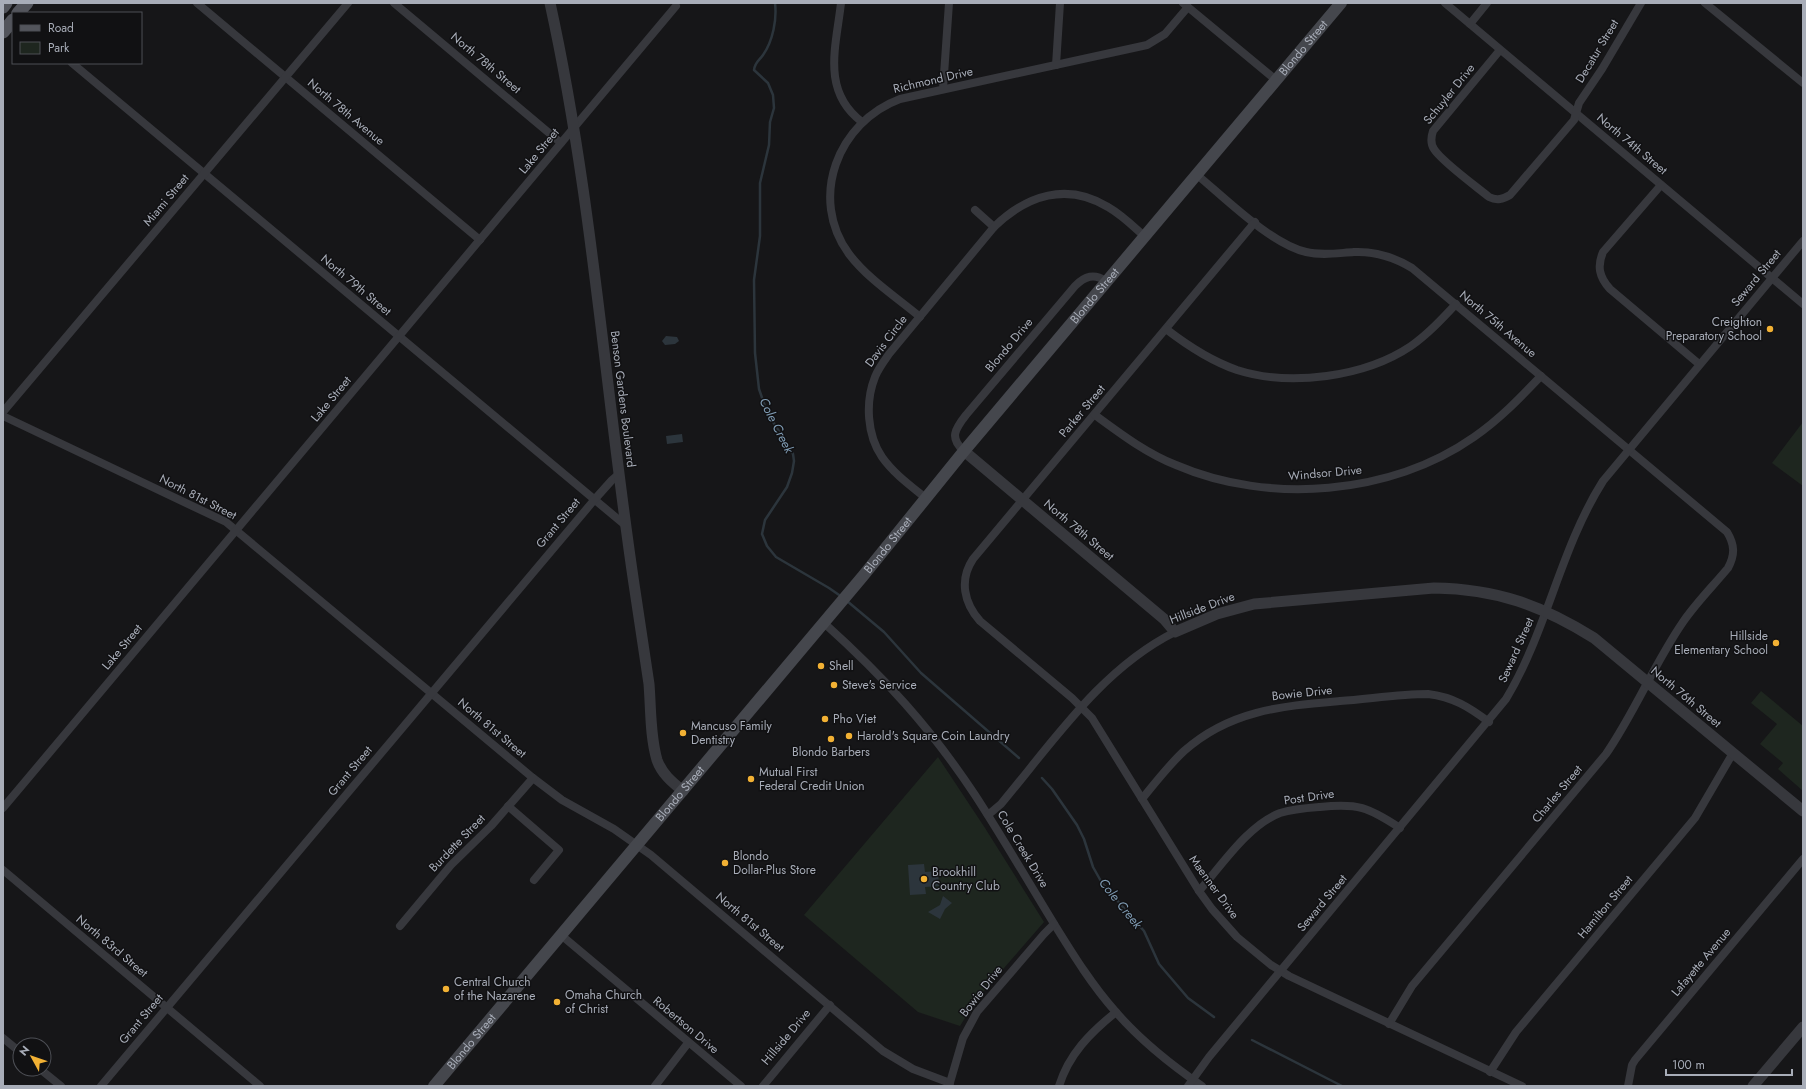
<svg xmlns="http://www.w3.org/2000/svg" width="1806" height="1089" font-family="Jost,sans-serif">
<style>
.green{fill:#1e261f}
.water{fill:#2c353c}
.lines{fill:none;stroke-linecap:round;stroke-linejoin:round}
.stream{stroke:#2c353c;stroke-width:2.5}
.minor{stroke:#37383d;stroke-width:8}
.tertiary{stroke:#37383d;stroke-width:11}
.secondary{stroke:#45474d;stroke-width:12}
.primary{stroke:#53555c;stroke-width:13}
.poi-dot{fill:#f2b134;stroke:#111113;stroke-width:1.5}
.labels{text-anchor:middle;stroke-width:3;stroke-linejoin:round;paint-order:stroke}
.street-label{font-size:12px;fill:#a8adb8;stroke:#111113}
.poi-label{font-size:12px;fill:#a8adb8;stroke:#111113;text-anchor:start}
.water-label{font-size:13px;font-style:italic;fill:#7f9bb3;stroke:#111113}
</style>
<rect width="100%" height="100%" fill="#161618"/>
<!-- green -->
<g class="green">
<polygon points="1803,422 1803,486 1772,463"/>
<polygon points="1761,691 1803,726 1803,791 1778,769 1783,763 1760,744 1777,724 1751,703"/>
<polygon points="938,757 985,828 1044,922 977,999 960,1026 918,1012 804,915"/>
</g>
<!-- water -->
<g class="water">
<polygon points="666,336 677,337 679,341 675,344 665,345 662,341"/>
<polygon points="682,434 683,442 667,444 666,436"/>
<polygon points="924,864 925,872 938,871 939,886 925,887 926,894 910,895 908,865"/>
<polygon points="943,896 952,903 945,909 940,919 928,912 940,905"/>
</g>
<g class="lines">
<!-- stream -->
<g class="stream">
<path d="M 775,3 C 777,19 773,41 763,55 C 759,61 755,62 754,70 L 768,83 L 773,95 L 774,108 L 770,122 L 769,145 L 760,183 L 760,236 L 754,280 L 755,353 L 759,389 L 767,412 L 793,454 L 794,461 L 792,473 L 787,487 L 765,520 L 762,534 L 767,546 L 776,557 L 829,588 L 842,597"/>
<polyline points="847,601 884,632 921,673 1019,758"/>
<polyline points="1042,778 1052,789 1077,825 1084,839 1093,867 1102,883 1144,931 1159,964 1188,998 1214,1017"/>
<polyline points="1252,1040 1342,1086"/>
</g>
<!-- minor -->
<g class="minor">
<polyline points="197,3 480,240"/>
<polyline points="394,3 561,143"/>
<path d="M 841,3 C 836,47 821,91 862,122"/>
<polyline points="1183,3 1276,80"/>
<polyline points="1445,3 1803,304"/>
<polyline points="1705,3 1803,83"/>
<polyline points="1470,24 1487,3"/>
<path d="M 1500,50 L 1433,131 C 1431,137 1430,143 1434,149 C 1441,161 1477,187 1489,197 C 1497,201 1503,199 1510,195 L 1574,120 L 1579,103 L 1602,69 L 1641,3"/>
<polyline points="72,63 625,525"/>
<polyline points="1056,65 1060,3"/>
<polyline points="943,89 949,3"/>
<path d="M 1196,174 C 1225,198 1271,244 1306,252 C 1322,256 1338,253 1354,252 C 1376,251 1394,257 1412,268 L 1727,532 C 1735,545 1735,555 1728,568 C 1713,586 1696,603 1683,622 C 1654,664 1635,712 1606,754 L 1412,986 L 1389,1024"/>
<path d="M 1661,185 L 1603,252 C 1597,266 1599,277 1610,289 L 1699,364"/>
<polyline points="975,210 994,227"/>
<path d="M 1255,222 L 973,559 C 959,580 964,603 980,621 L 1072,698 L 1092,718 L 1199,891 L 1212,909 L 1237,937 L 1271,965 L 1289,976 L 1522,1086"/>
<path d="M 920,317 C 896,297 868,279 849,254 C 808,198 838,122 900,99 L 1147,45 L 1165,34 L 1188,7"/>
<path d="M 1166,329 C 1188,346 1211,361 1237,370 C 1290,387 1365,377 1411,346 C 1428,334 1442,319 1456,304"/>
<polyline points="3,412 348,3"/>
<path d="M 1095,415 C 1121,434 1146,453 1176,465 C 1269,505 1391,495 1474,437 C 1500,419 1520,398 1541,376"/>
<polyline points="3,416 226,522 533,778 562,800 614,829 651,855 883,1051 913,1069 950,1083"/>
<path d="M 964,451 C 949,438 955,429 966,415 L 1075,286 C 1085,276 1094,273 1106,281"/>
<path d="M 927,499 C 911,486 894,474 882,457 C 867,435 865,402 875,377 C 878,369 884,361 889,354 L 994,227 C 1027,195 1067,182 1108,207 C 1122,215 1133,226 1144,236"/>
<path d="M 824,623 C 884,677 930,727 975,795 C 1003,838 1029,883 1056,927 C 1074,956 1092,985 1115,1011 C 1140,1040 1170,1064 1202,1086"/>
<path d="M 1142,799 C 1155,783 1168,766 1184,751 C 1230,710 1282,706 1340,701 C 1369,699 1399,694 1428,694 C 1453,697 1469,707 1489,722"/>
<polyline points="508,806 559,850 534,880"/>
<polyline points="3,808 676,6"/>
<path d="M 988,815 L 1001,804 C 1053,742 1101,669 1175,632"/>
<polyline points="3,870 260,1086"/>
<path d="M 1199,891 C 1222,865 1248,825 1280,813 C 1293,809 1307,808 1320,807 C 1358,803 1368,807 1400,828"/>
<polyline points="400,926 451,865 491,826 533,778"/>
<polyline points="561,935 741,1086"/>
<polyline points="3,1038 20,1052"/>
<polyline points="40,1069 61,1086"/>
<polyline points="1490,1072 1516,1032 1695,818 1733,753"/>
<polyline points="101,1086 595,499 612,480 619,474"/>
<polyline points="655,1086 688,1043"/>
<polyline points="763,1086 830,1005"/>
<polyline points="949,1086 963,1038 977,1012 1044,934 1054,924"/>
<path d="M 1059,1086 C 1069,1054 1090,1033 1116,1012"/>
<path d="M 1188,1086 L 1209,1057 L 1506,699 C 1547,631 1560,549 1603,481 L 1803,241"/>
<polyline points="1628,1086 1632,1065 1635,1060 1803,859"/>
</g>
<!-- tertiary -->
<g class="tertiary">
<path d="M 550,3 C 592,194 605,390 634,584 C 639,617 644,650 649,684 C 651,709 650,736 657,760 C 662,774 672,782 683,791"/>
<path d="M 964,451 L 1164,619 L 1175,632 L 1217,614 L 1254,604 L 1434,588 C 1497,589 1541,605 1594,638 L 1803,811"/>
<polyline points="1753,1086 1803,1027"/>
</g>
<!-- secondary -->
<path class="secondary" id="s1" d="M 434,1086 L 863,576 L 964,451 L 1341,3"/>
<!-- primary -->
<g class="primary">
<polyline points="3,7 6,3"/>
<polyline points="18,13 27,3"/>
<polyline points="3,32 13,20"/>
</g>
</g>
<!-- markers -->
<g class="poi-dot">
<circle cx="1770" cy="329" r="4"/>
<circle cx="1776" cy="643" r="4"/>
<circle cx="821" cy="666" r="4"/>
<circle cx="834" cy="685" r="4"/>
<circle cx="825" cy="719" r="4"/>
<circle cx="683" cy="733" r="4"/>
<circle cx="849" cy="736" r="4"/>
<circle cx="831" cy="739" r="4"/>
<circle cx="751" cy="779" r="4"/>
<circle cx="725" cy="863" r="4"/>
<circle cx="924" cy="879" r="4"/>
<circle cx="446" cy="989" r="4"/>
<circle cx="557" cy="1002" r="4"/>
</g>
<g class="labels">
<!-- street labels -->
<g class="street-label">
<text dy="4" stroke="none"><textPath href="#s1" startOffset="1354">Blondo Street</textPath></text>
<text transform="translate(1597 51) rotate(-59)" y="4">Decatur Street</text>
<text transform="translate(486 63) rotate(40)" y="4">North 78th Street</text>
<text transform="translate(933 80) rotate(-13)" y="4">Richmond Drive</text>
<text transform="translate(1449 94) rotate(-51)" y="4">Schuyler Drive</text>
<text transform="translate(346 112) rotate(40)" y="4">North 78th Avenue</text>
<text transform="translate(1632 144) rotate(40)" y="4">North 74th Street</text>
<text transform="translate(539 151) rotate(-50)" y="4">Lake Street</text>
<text transform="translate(166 200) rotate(-50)" y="4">Miami Street</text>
<text transform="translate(1756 278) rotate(-50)" y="4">Seward Street</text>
<text transform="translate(356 285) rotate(40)" y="4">North 79th Street</text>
<text dy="4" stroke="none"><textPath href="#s1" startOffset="1030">Blondo Street</textPath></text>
<text transform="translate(1498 324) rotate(40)" y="4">North 75th Avenue</text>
<text transform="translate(886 341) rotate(-53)" y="4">Davis Circle</text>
<text transform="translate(1009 345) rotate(-50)" y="4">Blondo Drive</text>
<text transform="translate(331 399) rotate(-50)" y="4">Lake Street</text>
<text transform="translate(623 399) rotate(83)" y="4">Benson Gardens Boulevard</text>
<text transform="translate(1082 411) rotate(-50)" y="4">Parker Street</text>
<text transform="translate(1325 473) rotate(-5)" y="4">Windsor Drive</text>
<text transform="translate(198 497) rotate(27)" y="4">North 81st Street</text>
<text transform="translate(558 523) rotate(-50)" y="4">Grant Street</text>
<text transform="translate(1079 530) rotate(40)" y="4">North 78th Street</text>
<text dy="4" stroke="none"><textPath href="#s1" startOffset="706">Blondo Street</textPath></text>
<text transform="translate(1202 608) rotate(-21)" y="4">Hillside Drive</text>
<text transform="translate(122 647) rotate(-50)" y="4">Lake Street</text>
<text transform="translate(1516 650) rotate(-66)" y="4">Seward Street</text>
<text transform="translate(1302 693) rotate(-6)" y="4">Bowie Drive</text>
<text transform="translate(1686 697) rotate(40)" y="4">North 76th Street</text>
<text transform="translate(492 728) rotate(40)" y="4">North 81st Street</text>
<text transform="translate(350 771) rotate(-50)" y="4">Grant Street</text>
<text dy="4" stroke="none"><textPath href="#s1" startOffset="382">Blondo Street</textPath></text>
<text transform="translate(1557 794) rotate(-50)" y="4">Charles Street</text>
<text transform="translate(1309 797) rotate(-8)" y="4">Post Drive</text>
<text transform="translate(457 843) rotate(-46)" y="4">Burdette Street</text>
<text transform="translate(1023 849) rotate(59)" y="4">Cole Creek Drive</text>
<text transform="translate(1214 887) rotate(54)" y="4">Maenner Drive</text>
<text transform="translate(1322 903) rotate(-50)" y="4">Seward Street</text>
<text transform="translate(1605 907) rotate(-50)" y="4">Hamilton Street</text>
<text transform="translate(750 922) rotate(40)" y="4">North 81st Street</text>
<text transform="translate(112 946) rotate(40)" y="4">North 83rd Street</text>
<text transform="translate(1701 962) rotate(-50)" y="4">Lafayette Avenue</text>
<text transform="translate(981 991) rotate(-52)" y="4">Bowie Drive</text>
<text transform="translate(141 1019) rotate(-50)" y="4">Grant Street</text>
<text transform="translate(686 1025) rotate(40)" y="4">Robertson Drive</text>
<text transform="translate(786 1037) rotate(-50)" y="4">Hillside Drive</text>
<text dy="4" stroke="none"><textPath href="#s1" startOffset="58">Blondo Street</textPath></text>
</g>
<!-- poi labels -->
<g class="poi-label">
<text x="1762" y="326" text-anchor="end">Creighton<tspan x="1762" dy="14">Preparatory School</tspan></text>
<text x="1768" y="640" text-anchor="end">Hillside<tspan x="1768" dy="14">Elementary School</tspan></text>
<text x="829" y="670">Shell</text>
<text x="842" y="689">Steve's Service</text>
<text x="833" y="723">Pho Viet</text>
<text x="691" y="730">Mancuso Family<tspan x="691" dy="14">Dentistry</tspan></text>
<text x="857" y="740">Harold's Square Coin Laundry</text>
<text x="831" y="756" text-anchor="middle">Blondo Barbers</text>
<text x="759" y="776">Mutual First<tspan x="759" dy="14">Federal Credit Union</tspan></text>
<text x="733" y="860">Blondo<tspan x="733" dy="14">Dollar-Plus Store</tspan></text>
<text x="932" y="876">Brookhill<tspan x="932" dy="14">Country Club</tspan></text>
<text x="454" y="986">Central Church<tspan x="454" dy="14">of the Nazarene</tspan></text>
<text x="565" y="999">Omaha Church<tspan x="565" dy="14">of Christ</tspan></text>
</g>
<!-- water labels -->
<g class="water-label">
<text transform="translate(777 425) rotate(63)" y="5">Cole Creek</text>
<text transform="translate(1121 903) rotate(51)" y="5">Cole Creek</text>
</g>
</g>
<!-- border -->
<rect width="1806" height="1089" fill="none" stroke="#a8adb8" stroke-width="8"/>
<!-- legend -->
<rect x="12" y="12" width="130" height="52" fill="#111113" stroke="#4d4f55"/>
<rect x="20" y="25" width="20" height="6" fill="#53555c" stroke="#4d4f55"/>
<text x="48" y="32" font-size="12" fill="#a8adb8">Road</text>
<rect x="20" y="42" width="20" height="12" fill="#1e261f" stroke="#4d4f55"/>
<text x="48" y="52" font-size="12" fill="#a8adb8">Park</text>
<!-- north arrow -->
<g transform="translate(32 1057) rotate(310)"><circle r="19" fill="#111113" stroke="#4d4f55"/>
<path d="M0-3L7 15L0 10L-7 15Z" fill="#f2b134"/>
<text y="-6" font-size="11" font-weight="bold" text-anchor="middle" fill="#a8adb8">N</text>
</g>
<!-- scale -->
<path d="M1666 1069v6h126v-6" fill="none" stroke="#a8adb8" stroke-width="2"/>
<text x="1672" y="1069" font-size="12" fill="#a8adb8" stroke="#111113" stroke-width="3" paint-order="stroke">100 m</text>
</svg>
